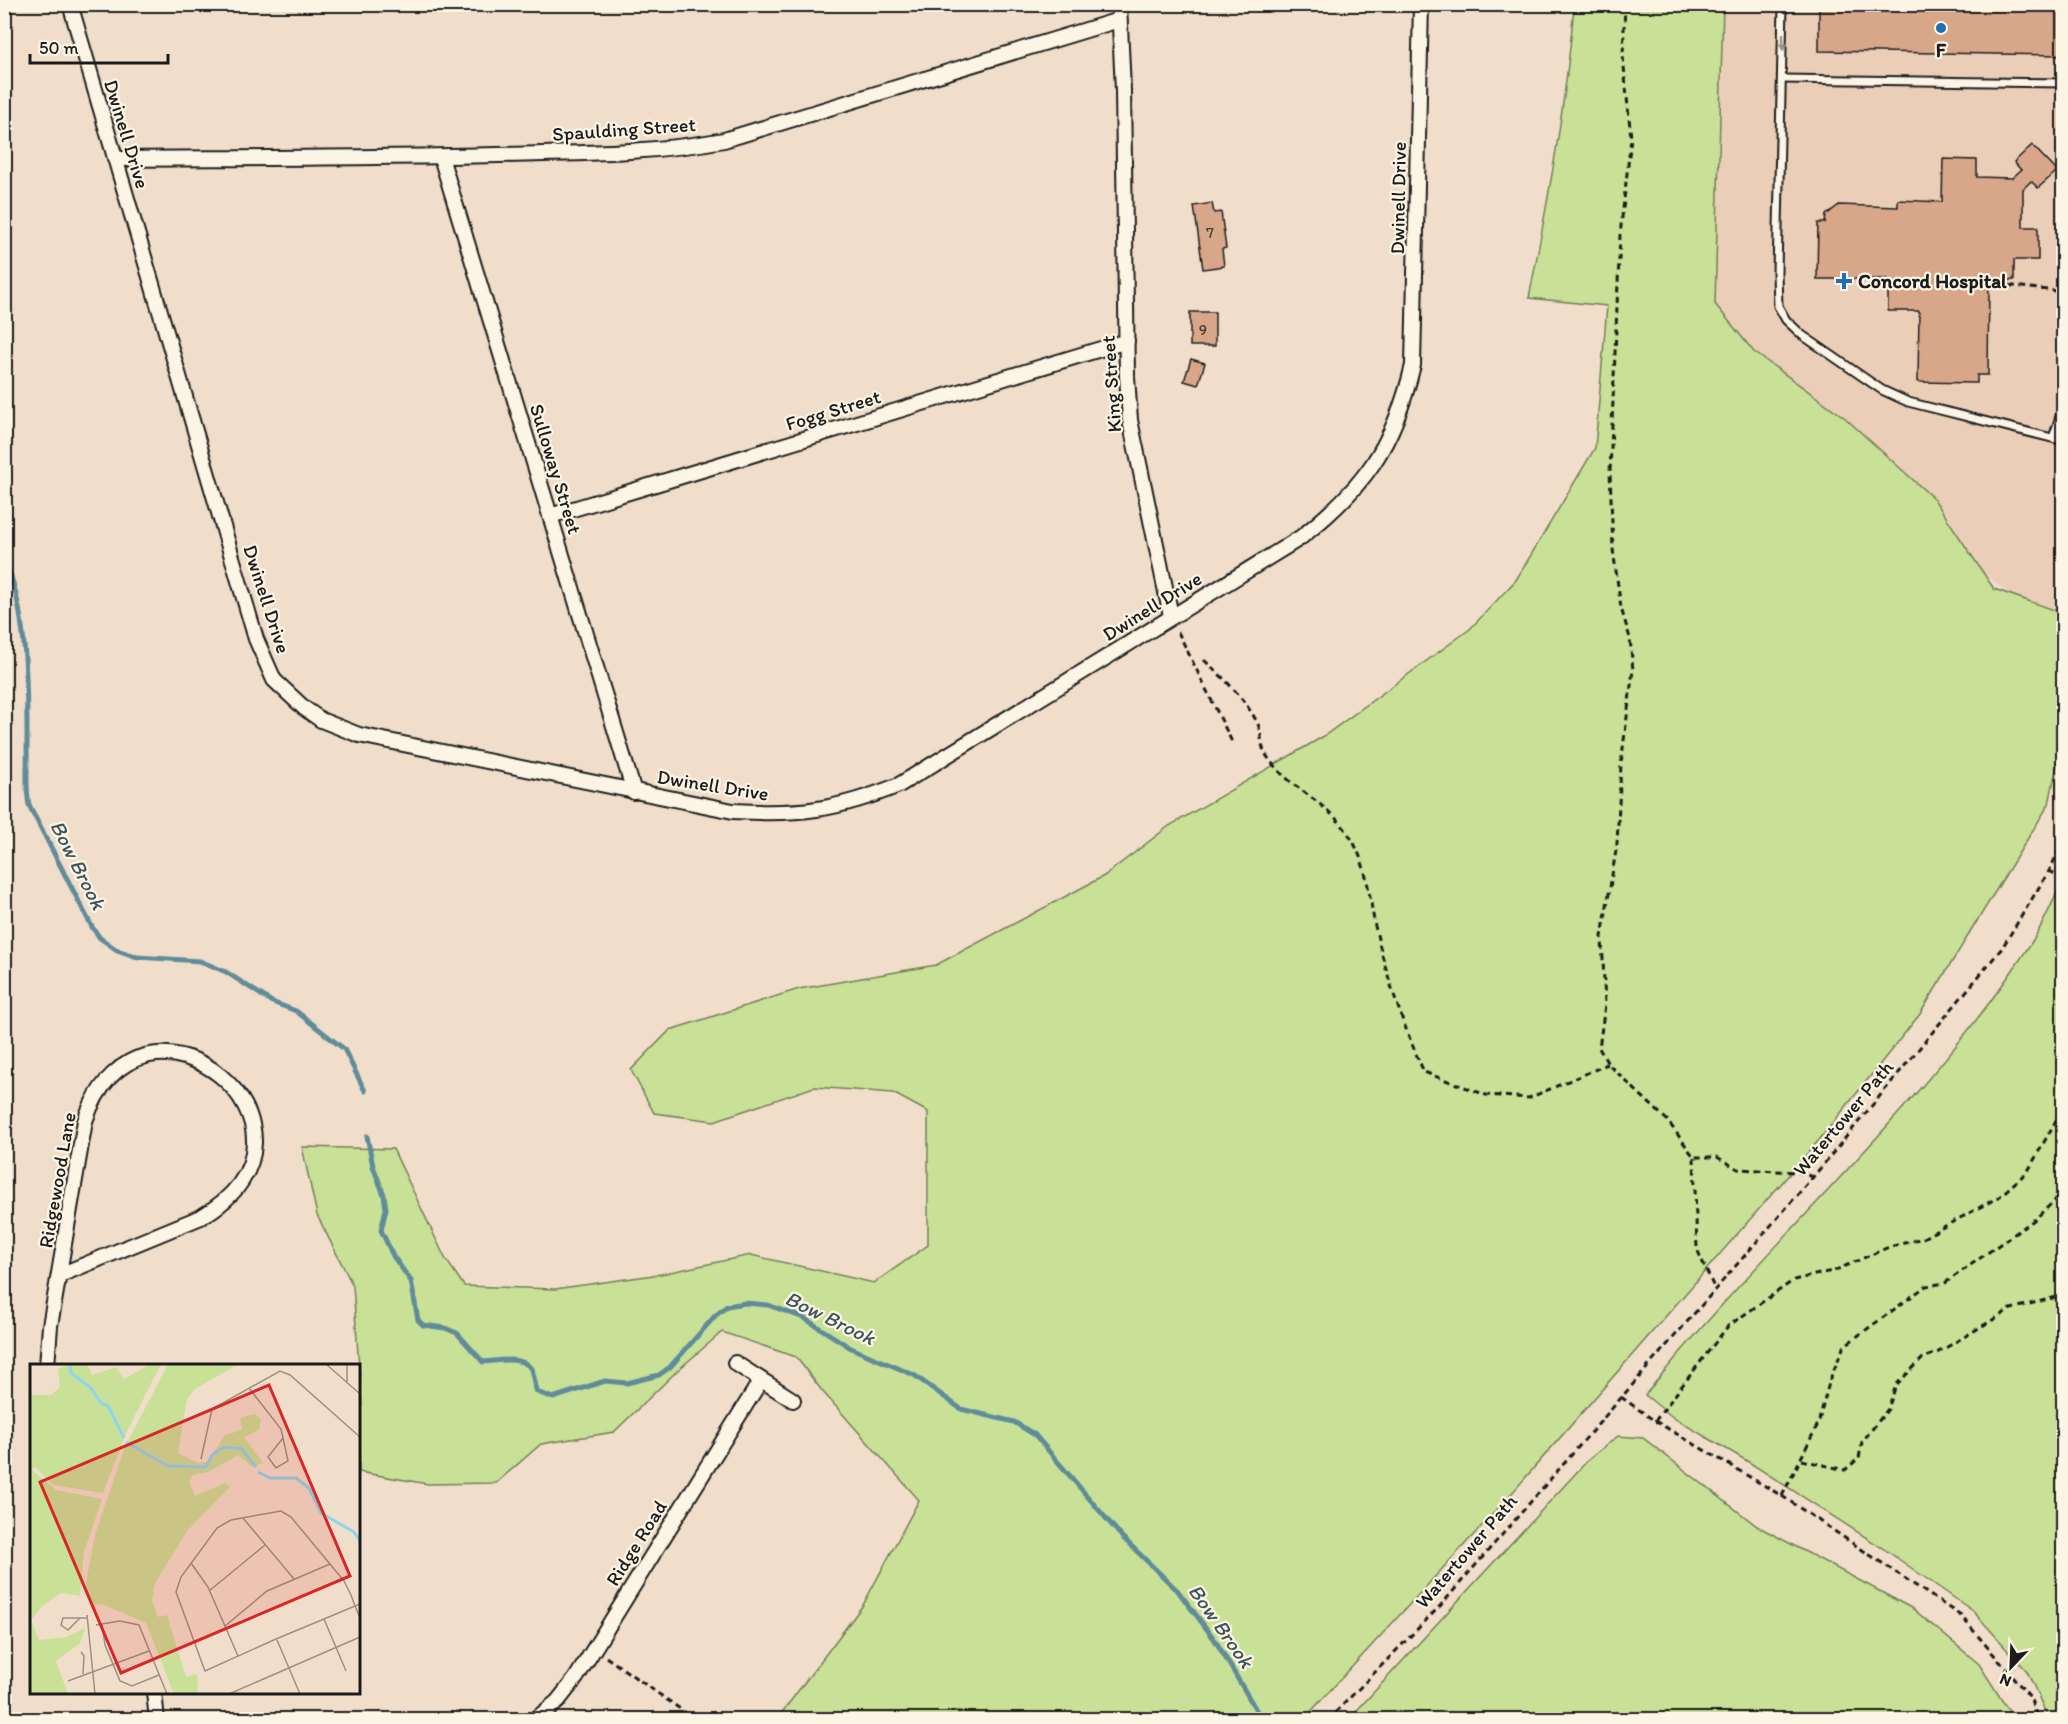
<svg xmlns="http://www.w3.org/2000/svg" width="2068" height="1724" font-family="Itim,sans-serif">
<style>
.built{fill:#eaceb7}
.green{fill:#c9e196;stroke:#727e59;stroke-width:1.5}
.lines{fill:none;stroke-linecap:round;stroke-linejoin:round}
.stream{stroke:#608c9a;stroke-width:5}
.building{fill:#d8a78a;stroke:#1c1c1c;stroke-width:1.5}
.lane-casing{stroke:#1c1c1c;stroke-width:11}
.street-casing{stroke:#1c1c1c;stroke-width:18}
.path{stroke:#1c1c1c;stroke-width:3;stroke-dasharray:6 4.5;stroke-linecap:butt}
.lane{stroke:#fcf5e5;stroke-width:7}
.street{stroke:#fcf5e5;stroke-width:14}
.oneway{fill:#97938b}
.poi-dot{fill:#1f6fb2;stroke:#fcf5e5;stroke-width:2}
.labels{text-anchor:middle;stroke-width:4.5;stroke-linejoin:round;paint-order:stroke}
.number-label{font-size:16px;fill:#4b3f38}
.poi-label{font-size:20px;font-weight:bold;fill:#1c1c1c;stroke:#fcf5e5}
.street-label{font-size:20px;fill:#1c1c1c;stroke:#fcf5e5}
.water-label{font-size:21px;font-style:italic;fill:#3e545b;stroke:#fcf5e5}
.inset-river{fill:none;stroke:#8dd6ee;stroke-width:3}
.inset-road{fill:none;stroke:#9c9084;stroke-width:1.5}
.view{fill:#d62828;fill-opacity:0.15;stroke:#d62828;stroke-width:3}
.inset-edge{fill:none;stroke:#1c1c1c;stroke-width:3}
</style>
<rect width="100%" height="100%" fill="#f1deca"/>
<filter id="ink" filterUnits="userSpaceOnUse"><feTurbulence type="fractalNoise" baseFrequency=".0167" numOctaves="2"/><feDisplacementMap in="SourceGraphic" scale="12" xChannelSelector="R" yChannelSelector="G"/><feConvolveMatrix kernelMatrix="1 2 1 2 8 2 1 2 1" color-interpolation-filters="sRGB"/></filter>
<g filter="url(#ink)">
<!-- built -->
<polygon class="built" points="1635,5 2063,5 2063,641 1813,424 1614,527"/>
<!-- green -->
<g class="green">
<path d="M 1574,5 L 1723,5 L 1715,304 L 1754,352 L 1844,417 L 1934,499 L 1994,589 L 2063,613 L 2063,735 L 2049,804 L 1920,1014 L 1820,1139 L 1512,1493 L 1304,1719 L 777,1719 L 863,1605 L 919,1500 L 823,1392 L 796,1357 L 722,1332 L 678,1370 L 614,1432 L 541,1444 L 496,1483 L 428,1484 L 359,1472 L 359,1408 L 362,1406 L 353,1286 L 317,1215 L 302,1147 L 393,1149 L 445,1258 L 464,1286 L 555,1289 L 661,1274 L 751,1255 L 874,1283 L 928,1245 L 928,1112 L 893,1093 L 814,1087 L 714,1121 L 654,1113 L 631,1070 L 670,1030 L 799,989 L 936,965 L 1104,876 L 1169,826 L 1324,736 L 1470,629 L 1516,580 L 1595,448 L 1607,306 L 1529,298 C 1548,201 1566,104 1574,5 Z"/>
<path d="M 2063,879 L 2064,1719 L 2049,1720 L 2027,1671 L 1973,1611 L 1884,1549 L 1747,1461 L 1675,1419 L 1645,1395 C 1770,1239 1924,1109 2033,940 C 2045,921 2054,899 2063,879 Z"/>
<polygon points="1618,1436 1643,1438 1757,1526 1913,1609 1979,1664 2014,1719 1349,1719 1588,1460"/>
</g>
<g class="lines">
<!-- stream -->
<g class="stream">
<path d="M 4,559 C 28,609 27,690 27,746 C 28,766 25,785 29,805 L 92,927 L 100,938 L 117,950 L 137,957 L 200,961 L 226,972 L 272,1002 L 296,1011 L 344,1049 L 365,1091"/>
<path d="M 367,1136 L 373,1166 L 384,1195 L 386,1209 L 381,1230 L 393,1256 L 411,1281 L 418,1320 L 423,1325 L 445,1328 L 457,1333 L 483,1362 C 498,1361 527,1354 533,1373 C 535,1380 534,1386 537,1392 L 553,1398 L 605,1381 L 627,1383 L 659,1375 L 670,1367 L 715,1316 L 727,1306 L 745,1303 L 768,1305 L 804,1318 L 851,1348 L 914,1375 L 961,1409 L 1014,1422 L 1035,1435 L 1122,1537 L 1178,1591 L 1215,1640 L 1262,1720"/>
</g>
</g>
<!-- building -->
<g class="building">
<polygon points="1819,4 2063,4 2062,55 1819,51"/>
<polygon points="2032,145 2057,171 2038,188 2031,181 2023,189 2023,227 2038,227 2038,260 2014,260 2014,280 1989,280 1988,375 1977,375 1977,383 1918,382 1919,311 1888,311 1888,279 1817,279 1818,223 1825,223 1826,215 1839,205 1898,207 1898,200 1942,202 1943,159 1977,160 1977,177 2012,178 2021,170 2014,162"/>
<polygon points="1212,203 1214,213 1221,212 1226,248 1222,249 1224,266 1203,269 1194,206"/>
<rect x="1190" y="312" width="25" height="34"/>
<polygon points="1191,359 1205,363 1198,385 1184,381"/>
</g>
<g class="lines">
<defs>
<g id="lane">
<polyline points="1783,4 1777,273 1778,306 1786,320 1802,335 1882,390 1908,402 2064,441"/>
<polyline points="1783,79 2064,83"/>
<polyline points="2053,438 2064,404"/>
</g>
<g id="street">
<path d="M 70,4 L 256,639 L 274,680 L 304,708 L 321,720 L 359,735 L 733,811 C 799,815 838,810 899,785 L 1300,538 C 1364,488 1394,446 1413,365 L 1421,4"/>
<polyline points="1119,4 1123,90 1127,376 1130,420 1171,616"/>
<polyline points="441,157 634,792"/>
<path d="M 115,159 C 242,158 370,158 497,155 C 574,153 649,154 724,140 L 1119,20"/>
<polyline points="550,516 1127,341"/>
<polyline points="735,1363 793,1400"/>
<path d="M 47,1366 L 50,1326 L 85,1121 C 141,959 351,1130 201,1217 L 60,1275"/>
<polyline points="154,1692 157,1720"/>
<polyline points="535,1720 557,1702 576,1678 761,1380"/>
</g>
</defs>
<!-- lane casing -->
<use href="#lane" class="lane-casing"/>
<!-- street casing -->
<use href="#street" class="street-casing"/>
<!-- path -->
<g class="path">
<polyline points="1625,4 1623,56 1631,138 1620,235 1610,472 1613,549 1621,608 1630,638 1633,670 1621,764 1617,844 1602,937 1605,1005 1599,1048 1608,1064 1667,1120 1694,1157 1717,1157 1738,1169 1799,1172 1813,1177"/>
<polyline points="1989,283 2064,292"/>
<polyline points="1178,632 1233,744"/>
<path d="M 1204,660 C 1225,679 1244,698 1257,722 C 1262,731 1260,744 1265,753 C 1285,787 1328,801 1349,835 C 1367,862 1369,895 1375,926 C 1386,975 1403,1026 1424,1072 L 1486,1095 L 1529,1098 L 1608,1064"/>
<polyline points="2049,871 2064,878"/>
<polyline points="2064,1061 2059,1074 2064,1098"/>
<polyline points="1694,1157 1697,1249 1715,1290"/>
<polyline points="1621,1397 1655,1421 1782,1496 1961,1616 2030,1697 2038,1720"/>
<polyline points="1655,1421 1728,1326 1794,1280 1836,1270 1889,1247 1923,1238 1999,1197 2028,1171 2064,1106"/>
<polyline points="1802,1460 1845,1470 1859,1458 1862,1442 1888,1409 1896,1385 1923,1358 1937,1353 2011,1309 2064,1295"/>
<polyline points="2064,1473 2061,1479 2064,1485"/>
<polyline points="1782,1496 1818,1424 1830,1379 1844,1346 1926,1286 1945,1283 2034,1220 2064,1192"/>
<polyline points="606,1657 696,1720"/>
<polyline points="1328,1720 1441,1605 1813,1177 2002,948 2049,871 2064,841"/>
</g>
<!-- lane -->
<use href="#lane" class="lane"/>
<!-- street -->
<use href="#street" class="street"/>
</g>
<!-- one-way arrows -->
<defs><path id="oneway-solid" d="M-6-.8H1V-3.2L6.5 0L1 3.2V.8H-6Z" transform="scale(1.5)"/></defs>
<use class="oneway" href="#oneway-solid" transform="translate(1783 42) rotate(90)"/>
</g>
<!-- markers -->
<g class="poi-dot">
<circle cx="1941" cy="28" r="6"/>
<path d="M1841 272h6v6h6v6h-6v6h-6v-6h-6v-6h6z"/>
</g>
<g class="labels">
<!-- number labels -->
<g class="number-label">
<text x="1210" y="238">7</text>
<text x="1203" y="335">9</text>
</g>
<!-- poi labels -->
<g class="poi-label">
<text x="1941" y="57">F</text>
<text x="1858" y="288" text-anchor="start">Concord Hospital</text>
</g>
<!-- street labels -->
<g class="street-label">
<text transform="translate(624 129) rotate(-4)" y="7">Spaulding Street</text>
<text transform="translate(127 134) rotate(73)" y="7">Dwinell Drive</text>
<text transform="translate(1398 198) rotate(-89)" y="7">Dwinell Drive</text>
<text transform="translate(1111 384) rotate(-94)" y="7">King Street</text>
<text transform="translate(833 410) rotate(-17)" y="7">Fogg Street</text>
<text transform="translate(556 469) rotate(73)" y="7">Sulloway Street</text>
<text transform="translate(267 599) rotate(72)" y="7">Dwinell Drive</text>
<text transform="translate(1152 606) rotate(-32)" y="7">Dwinell Drive</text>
<text transform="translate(713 785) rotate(9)" y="7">Dwinell Drive</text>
<text transform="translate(1843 1118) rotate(-50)" y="7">Watertower Path</text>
<text transform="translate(57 1180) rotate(-80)" y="7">Ridgewood Lane</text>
<text transform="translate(636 1543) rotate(-58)" y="7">Ridge Road</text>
<text transform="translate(1466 1551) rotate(-49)" y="7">Watertower Path</text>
</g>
<!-- water labels -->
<g class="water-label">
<text transform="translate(78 865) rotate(63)" y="7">Bow Brook</text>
<text transform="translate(830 1318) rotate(26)" y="7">Bow Brook</text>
<text transform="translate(1221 1626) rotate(55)" y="7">Bow Brook</text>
</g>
</g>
<!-- overview -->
<g transform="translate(30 1364)">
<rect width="330" height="330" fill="#f1deca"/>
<path d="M 38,0 L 57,0 L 62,11 L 86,3 L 94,15 L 120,0 L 131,0 L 97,67 L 73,129 L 23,121 L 5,103 L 2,106 L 26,126 L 72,135 L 54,188 L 50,232 L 31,229 L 12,242 L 1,256 L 9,276 L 36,273 L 55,264 L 50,279 L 26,297 L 38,330 L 0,330 L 0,28 L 2,31 L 21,31 L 30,23 L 28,5 ZM 138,0 L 209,0 L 165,25 L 157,35 L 148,89 L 168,99 L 177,98 L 195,71 L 212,66 L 210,54 L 224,50 L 231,55 L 229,66 L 214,73 L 233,99 L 222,103 L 208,91 L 178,108 L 163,111 L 159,118 L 165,132 L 195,119 L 200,123 L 157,167 L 125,219 L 122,237 L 128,253 L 137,251 L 156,313 L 167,310 L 168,330 L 144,330 L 116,259 L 72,240 L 60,241 L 56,219 L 65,171 L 94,85 Z" fill="#c9e196"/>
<path class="inset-river" d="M 40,0 L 41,9 L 61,24 L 71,39 L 78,42 L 94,74M 96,78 L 138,102 L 176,103 L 182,91 L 194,83 L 212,85 L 226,103M 228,108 L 240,114 L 266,114 L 279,124 L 291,149 L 324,168 L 330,177"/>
<path class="inset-road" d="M 296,0 L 330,30M 317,0 L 317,19M 219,24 L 251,65 L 253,74 L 238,93 L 246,104 L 258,97 L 253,74M 171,95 L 182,45 L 250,7 L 260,11 L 330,73M 213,154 L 264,215M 161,199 L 178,223 L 208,292M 179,227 L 235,181M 330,240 L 325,242 L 294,255 L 246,275 L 175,307 L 146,228 L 151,213 L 187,164 L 201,156 L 251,147 L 261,153 L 314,217 L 321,231 L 325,242 L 330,254M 57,251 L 65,330M 50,254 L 38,266 L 31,261 L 33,254 L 57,254M 294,255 L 316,307M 72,260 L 75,281 L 90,317 L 102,322 L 129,311M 66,261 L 90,257 L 109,261 L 137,330M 195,262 L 237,227 L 300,200M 247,276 L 270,330M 51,288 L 54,292 L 53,310M 38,317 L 119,287M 199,330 L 330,273"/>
<path class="view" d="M 239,21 L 320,212 L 91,309 L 10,118 Z"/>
<rect width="330" height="330" class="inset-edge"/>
</g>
<!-- margin -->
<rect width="2068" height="1724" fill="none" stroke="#fcf5e5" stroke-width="24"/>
<rect x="12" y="12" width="2044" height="1700" fill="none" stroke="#1c1c1c" stroke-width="2" filter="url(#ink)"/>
<!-- north arrow -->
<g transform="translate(2011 1667) rotate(203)" stroke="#fcf5e5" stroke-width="4.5" paint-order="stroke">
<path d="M0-4.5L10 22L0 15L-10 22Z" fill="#1c1c1c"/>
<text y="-9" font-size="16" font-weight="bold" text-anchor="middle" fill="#1c1c1c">N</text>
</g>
<!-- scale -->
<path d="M30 54v9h138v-9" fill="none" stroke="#1c1c1c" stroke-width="3"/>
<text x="39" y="54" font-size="18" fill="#1c1c1c" stroke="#fcf5e5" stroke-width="4.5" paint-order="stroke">50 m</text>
</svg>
